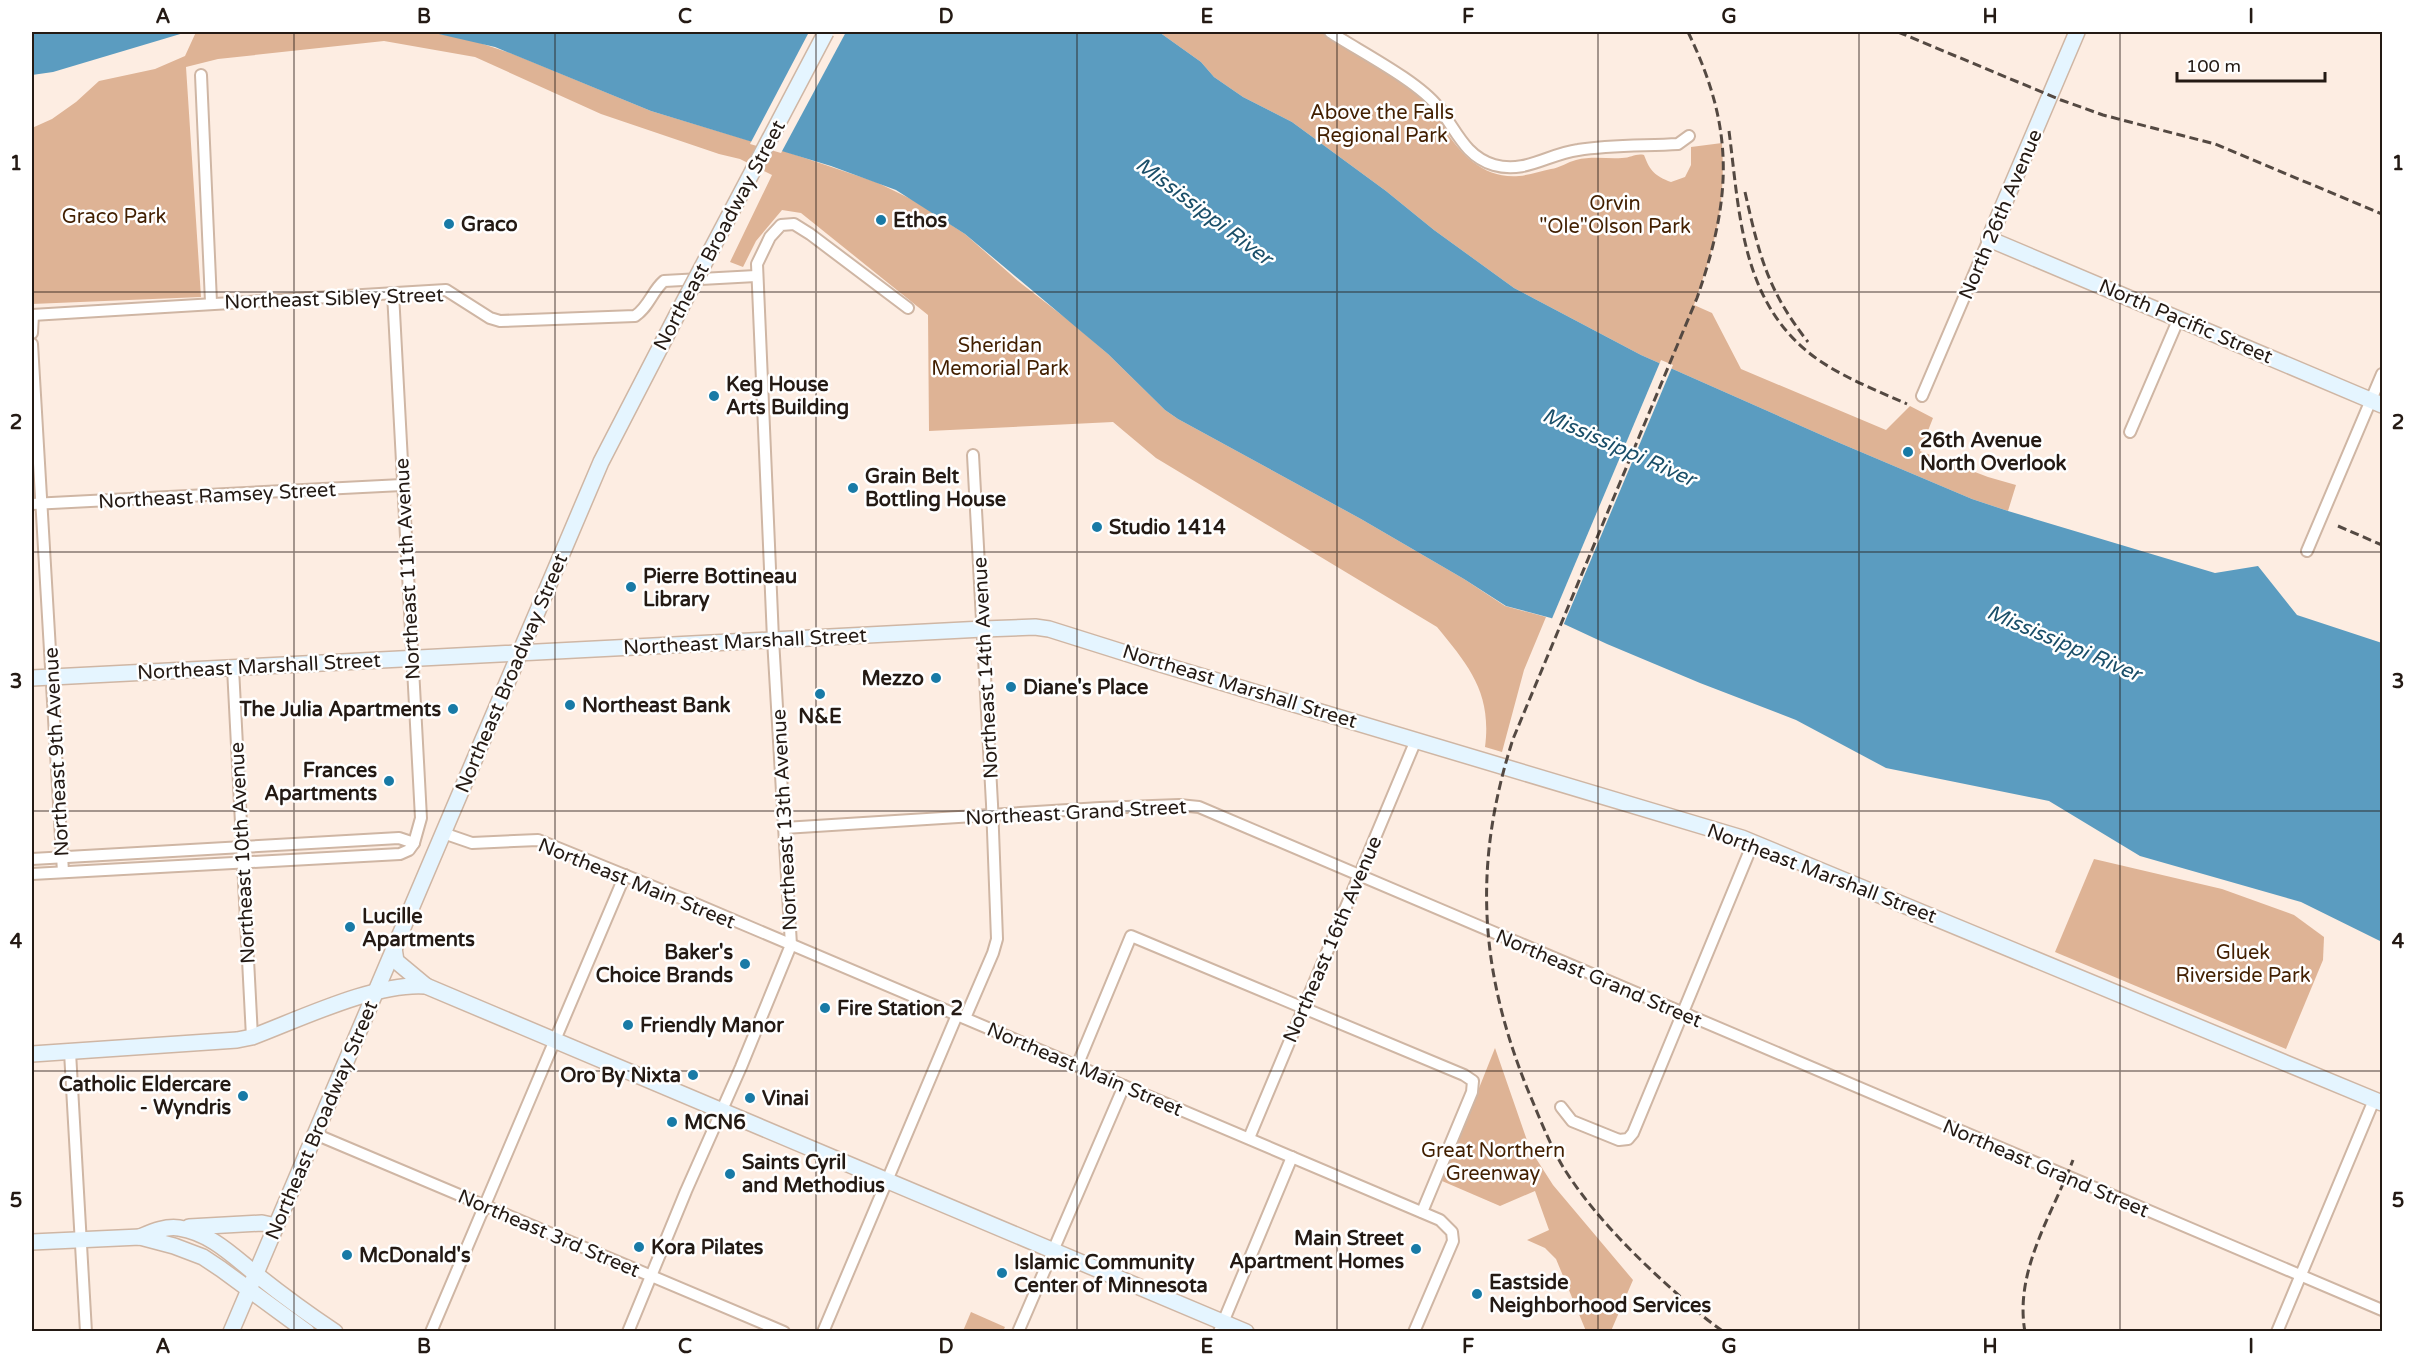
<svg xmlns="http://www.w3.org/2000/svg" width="2414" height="1363" font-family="'Varela Round',sans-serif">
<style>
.green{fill:#deb395}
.water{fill:#5b9cc0}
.pier{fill:#fdede2}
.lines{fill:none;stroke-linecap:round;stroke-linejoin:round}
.street-casing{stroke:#cfb6a4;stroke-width:14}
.secondary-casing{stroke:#cfb6a4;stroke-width:18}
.street{stroke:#fff;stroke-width:10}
.secondary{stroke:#e5f5ff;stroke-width:15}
.rail{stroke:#544942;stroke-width:3;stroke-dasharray:9 4.5;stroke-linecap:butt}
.secondary-bridge-casing{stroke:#cfb6a4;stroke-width:18;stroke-linecap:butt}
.secondary-bridge{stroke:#e5f5ff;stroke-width:15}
.grid{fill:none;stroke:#241a14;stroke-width:1.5;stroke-opacity:0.55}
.poi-dot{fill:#187aa6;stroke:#fff;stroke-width:2}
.labels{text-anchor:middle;stroke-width:5;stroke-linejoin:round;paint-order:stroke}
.park-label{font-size:20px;fill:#421f00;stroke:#fff}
.street-label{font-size:20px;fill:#241a14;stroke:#fff}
.poi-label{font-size:20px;font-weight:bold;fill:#241a14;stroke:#fff;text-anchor:start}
.water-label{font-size:21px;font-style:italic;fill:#1b4f69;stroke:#fff}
.neatline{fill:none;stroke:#241a14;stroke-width:2}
.grid-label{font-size:20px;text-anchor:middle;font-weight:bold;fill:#241a14}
</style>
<rect width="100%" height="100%" fill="#fdede2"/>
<!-- green -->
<g class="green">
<path d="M 196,32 L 430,32 L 471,40 L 513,54 L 651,111 L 784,151 L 876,182 L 913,200 L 965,234 L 1018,281 L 1072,323 L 1108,354 L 1165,410 L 1178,419 L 1361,519 L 1464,579 L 1505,606 L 1546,617 L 1524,670 L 1502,752 L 1485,747 C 1492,693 1469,666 1437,627 L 1156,458 L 1113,422 L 929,431 L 928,315 L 801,213 L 782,210 L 756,241 L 743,267 L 730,262 L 772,175 L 740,159 L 719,154 L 601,114 L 475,57 L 384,41 L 218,59 L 186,67 L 201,297 L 32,304 L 32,128 L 52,119 L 76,102 L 99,81 L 155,69 L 185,56 Z"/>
<path d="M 1159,32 L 1343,32 L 1445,103 L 1456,123 L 1445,130 C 1462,156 1485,179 1519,176 C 1529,175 1541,171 1551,169 C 1559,168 1568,162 1576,160 C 1592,156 1607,159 1622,158 C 1631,158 1636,153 1644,155 C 1650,171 1655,176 1671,182 L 1685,177 L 1691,165 L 1691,147 L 1722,143 C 1726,208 1715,244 1694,305 L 1712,313 L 1741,369 L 1886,430 L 1910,406 L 1933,418 L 1920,451 L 1988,477 L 2016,485 L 2008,511 L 1972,499 L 1835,441 L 1641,355 L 1514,288 L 1434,230 L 1386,191 L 1292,122 L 1243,97 L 1214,77 L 1201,62 Z"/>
<polygon points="2094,859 2222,889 2294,915 2324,937 2323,960 2286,1049 2055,952"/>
<polygon points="1495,1048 1530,1149 1553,1185 1633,1280 1611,1331 1586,1331 1556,1259 1545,1248 1527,1240 1549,1230 1535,1191 1500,1206 1442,1181"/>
<polygon points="971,1312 1005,1327 1003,1331 963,1331"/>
</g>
<!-- water -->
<g class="water">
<polygon points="32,32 187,32 53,72 32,75"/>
<polygon points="430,32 1159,32 1201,62 1214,77 1243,97 1292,122 1386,191 1434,230 1514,288 1641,355 1835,441 1972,499 2008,511 2215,573 2258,566 2297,615 2382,643 2382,942 2301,902 2140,856 2049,801 1886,768 1796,720 1700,683 1607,644 1551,618 1506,606 1464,579 1361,519 1178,419 1165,410 1108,354 965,234 896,190 831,166 651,111 495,47"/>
</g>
<!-- pier -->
<g class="pier">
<polygon points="809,32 846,32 781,153 750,144"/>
<polygon points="1661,360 1673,365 1563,626 1551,621"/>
</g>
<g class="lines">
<defs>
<g id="street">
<path d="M 1330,32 C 1359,51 1418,81 1438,107 C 1456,129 1464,156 1494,165 C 1525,174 1548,154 1578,150 C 1610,145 1645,146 1678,144 L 1689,136"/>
<polyline points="201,75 211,302"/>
<path d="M 32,315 L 446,290 L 490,318 L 500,321 L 635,316 C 649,307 652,291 664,281 L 756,276"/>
<polyline points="32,333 33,315"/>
<polyline points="32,344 63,872"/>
<polyline points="1922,396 1989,239"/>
<polyline points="2130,432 2179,318"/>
<polyline points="32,504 402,485"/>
<polyline points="2307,551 2382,374"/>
<polyline points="233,668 252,1037"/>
<polyline points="784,828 1100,808 1179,805 1199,807 2382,1310"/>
<polyline points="443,833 472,843 538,840 698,905 1440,1220 1452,1232 1453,1241 1414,1332"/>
<polyline points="32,859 399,838 414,843"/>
<polyline points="32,874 400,854 409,850 414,843 421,818 393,293"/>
<polyline points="965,1018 993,953 997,939 992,804 973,455"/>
<polyline points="70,1052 86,1332"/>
<polyline points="1077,1066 1131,936 1464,1075 1473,1081 1472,1092 1422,1212"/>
<polyline points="1561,1107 1572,1121 1619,1140 1628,1139 1633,1133 1753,843"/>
<polyline points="315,1134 784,1332"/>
<polyline points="1249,1138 1416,740"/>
<polyline points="431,1332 625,875"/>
<polyline points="628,1332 686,1191 741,1067 791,945 773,639 757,264 770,237 781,225 794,224 810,234 908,308"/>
<polyline points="823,1332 957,1015"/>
<polyline points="1018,1332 1124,1086"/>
<polyline points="1219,1332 1292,1157"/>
<polyline points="2277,1332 2374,1100"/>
</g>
<g id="secondary">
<polyline points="2077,32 1989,239 2382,405"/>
<polyline points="32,678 983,629 1035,627 1049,629 1157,663 1742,838 2382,1103"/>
<polyline points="394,948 396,961 426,986"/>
<path d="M 32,1054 L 237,1040 L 252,1037 C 300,1019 376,982 426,986 L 1246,1332"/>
<polyline points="189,1227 262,1223 276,1226"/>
<path d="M 140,1237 C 152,1232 165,1226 179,1228 C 211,1233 233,1256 257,1275 C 282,1295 308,1314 335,1332"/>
<polyline points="32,1242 140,1237 174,1246 203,1257 221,1269 307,1332"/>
<polyline points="231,1332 601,462 679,311"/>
</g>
</defs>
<!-- street casing -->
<use href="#street" class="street-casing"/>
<!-- secondary casing -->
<use href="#secondary" class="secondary-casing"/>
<!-- street -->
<use href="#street" class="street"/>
<!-- secondary -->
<use href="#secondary" class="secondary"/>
<!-- rail -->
<g class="rail">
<path d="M 1688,32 C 1735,129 1732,197 1697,298 L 1513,739 C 1473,863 1479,968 1527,1088 C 1538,1114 1549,1143 1563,1167 C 1590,1210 1627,1248 1664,1282 C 1683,1299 1702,1317 1724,1332"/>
<polyline points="1898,32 2061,100 2103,115 2215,144 2382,214"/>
<path d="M 1729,131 C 1740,216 1741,307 1820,361 C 1847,379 1878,391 1907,404"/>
<path d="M 1745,192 C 1759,254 1767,290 1808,342"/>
<polyline points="2338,526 2382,545"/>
<path d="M 2025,1332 C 2014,1271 2052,1215 2073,1160"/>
</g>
<defs>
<polyline id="secondary-bridge" points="679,311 826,32"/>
</defs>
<!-- secondary-bridge casing -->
<use href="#secondary-bridge" class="secondary-bridge-casing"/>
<!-- secondary-bridge -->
<use href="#secondary-bridge" class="secondary-bridge"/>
</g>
<!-- grid -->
<path class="grid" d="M 294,32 L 294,1332M 555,32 L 555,1332M 816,32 L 816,1332M 1077,32 L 1077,1332M 1337,32 L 1337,1332M 1598,32 L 1598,1332M 1859,32 L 1859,1332M 2120,32 L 2120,1332M 32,292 L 2382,292M 32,552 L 2382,552M 32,811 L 2382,811M 32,1071 L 2382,1071"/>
<!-- markers -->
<g class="poi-dot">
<circle cx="881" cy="220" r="6"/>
<circle cx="449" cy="224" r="6"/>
<circle cx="714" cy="396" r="6"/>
<circle cx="1908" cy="452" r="6"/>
<circle cx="853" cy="488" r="6"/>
<circle cx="1097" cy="527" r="6"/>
<circle cx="631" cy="587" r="6"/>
<circle cx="936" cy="678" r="6"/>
<circle cx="1011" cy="687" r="6"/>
<circle cx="820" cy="694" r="6"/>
<circle cx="570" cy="705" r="6"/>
<circle cx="453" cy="709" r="6"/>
<circle cx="389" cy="781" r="6"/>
<circle cx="350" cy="927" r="6"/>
<circle cx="745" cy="964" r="6"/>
<circle cx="825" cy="1008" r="6"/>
<circle cx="628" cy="1025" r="6"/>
<circle cx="693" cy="1075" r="6"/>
<circle cx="243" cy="1096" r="6"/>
<circle cx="750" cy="1098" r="6"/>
<circle cx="672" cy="1122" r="6"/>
<circle cx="730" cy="1174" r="6"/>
<circle cx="639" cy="1247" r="6"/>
<circle cx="1416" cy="1249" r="6"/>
<circle cx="347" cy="1255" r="6"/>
<circle cx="1002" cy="1273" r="6"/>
<circle cx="1477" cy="1294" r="6"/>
</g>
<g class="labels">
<!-- park labels -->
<g class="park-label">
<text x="1382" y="119">Above the Falls<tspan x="1382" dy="23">Regional Park</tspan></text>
<text x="1615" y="210">Orvin<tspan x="1615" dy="23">"Ole"Olson Park</tspan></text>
<text x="114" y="223">Graco Park</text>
<text x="1000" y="352">Sheridan<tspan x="1000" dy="23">Memorial Park</tspan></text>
<text x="2243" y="959">Gluek<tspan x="2243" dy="23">Riverside Park</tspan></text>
<text x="1493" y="1157">Great Northern<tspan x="1493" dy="23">Greenway</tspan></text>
</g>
<!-- street labels -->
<g class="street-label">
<text transform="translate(2000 214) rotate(-67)" y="7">North 26th Avenue</text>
<text transform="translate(719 235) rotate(-62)" y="7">Northeast Broadway Street</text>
<text transform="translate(334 298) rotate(-2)" y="7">Northeast Sibley Street</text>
<text transform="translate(2186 321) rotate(23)" y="7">North Pacific Street</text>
<text transform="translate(217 495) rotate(-3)" y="7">Northeast Ramsey Street</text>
<text transform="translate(407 569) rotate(-93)" y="7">Northeast 11th Avenue</text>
<text transform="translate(745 641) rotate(-3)" y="7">Northeast Marshall Street</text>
<text transform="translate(259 666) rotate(-3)" y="7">Northeast Marshall Street</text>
<text transform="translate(985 668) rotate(-93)" y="7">Northeast 14th Avenue</text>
<text transform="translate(511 673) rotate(-67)" y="7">Northeast Broadway Street</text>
<text transform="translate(1240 686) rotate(17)" y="7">Northeast Marshall Street</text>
<text transform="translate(56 752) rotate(-93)" y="7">Northeast 9th Avenue</text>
<text transform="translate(1076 812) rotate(-3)" y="7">Northeast Grand Street</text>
<text transform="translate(784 820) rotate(-93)" y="7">Northeast 13th Avenue</text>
<text transform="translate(242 853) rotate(-93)" y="7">Northeast 10th Avenue</text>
<text transform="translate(1822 873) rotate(21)" y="7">Northeast Marshall Street</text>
<text transform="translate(637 883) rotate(22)" y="7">Northeast Main Street</text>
<text transform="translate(1332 939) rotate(-67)" y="7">Northeast 16th Avenue</text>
<text transform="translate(1599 978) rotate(23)" y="7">Northeast Grand Street</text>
<text transform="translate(1085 1069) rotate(23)" y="7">Northeast Main Street</text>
<text transform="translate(321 1120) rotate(-67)" y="7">Northeast Broadway Street</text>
<text transform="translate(2046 1168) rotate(23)" y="7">Northeast Grand Street</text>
<text transform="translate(549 1233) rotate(23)" y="7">Northeast 3rd Street</text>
</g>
<!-- poi labels -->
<g class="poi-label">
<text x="893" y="227">Ethos</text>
<text x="461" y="231">Graco</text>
<text x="726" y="391">Keg House<tspan x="726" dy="23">Arts Building</tspan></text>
<text x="1920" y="447">26th Avenue<tspan x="1920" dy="23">North Overlook</tspan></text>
<text x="865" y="483">Grain Belt<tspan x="865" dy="23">Bottling House</tspan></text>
<text x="1109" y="534">Studio 1414</text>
<text x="643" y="583">Pierre Bottineau<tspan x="643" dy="23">Library</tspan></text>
<text x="924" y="685" text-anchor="end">Mezzo</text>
<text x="1023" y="694">Diane's Place</text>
<text x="582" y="712">Northeast Bank</text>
<text x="441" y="716" text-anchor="end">The Julia Apartments</text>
<text x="820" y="723" text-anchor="middle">N&amp;E</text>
<text x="377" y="777" text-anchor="end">Frances<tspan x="377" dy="23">Apartments</tspan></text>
<text x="362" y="923">Lucille<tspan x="362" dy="23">Apartments</tspan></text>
<text x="733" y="959" text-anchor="end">Baker's<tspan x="733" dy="23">Choice Brands</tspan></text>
<text x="837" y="1015">Fire Station 2</text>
<text x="640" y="1032">Friendly Manor</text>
<text x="681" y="1082" text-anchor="end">Oro By Nixta</text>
<text x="231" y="1091" text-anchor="end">Catholic Eldercare<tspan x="231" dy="23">- Wyndris</tspan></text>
<text x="762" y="1105">Vinai</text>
<text x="684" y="1129">MCN6</text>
<text x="742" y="1169">Saints Cyril<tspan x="742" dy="23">and Methodius</tspan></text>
<text x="1404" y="1245" text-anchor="end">Main Street<tspan x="1404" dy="23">Apartment Homes</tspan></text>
<text x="651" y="1254">Kora Pilates</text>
<text x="359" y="1262">McDonald's</text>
<text x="1014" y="1269">Islamic Community<tspan x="1014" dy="23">Center of Minnesota</tspan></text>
<text x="1489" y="1289">Eastside<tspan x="1489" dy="23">Neighborhood Services</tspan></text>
</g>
<!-- water labels -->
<g class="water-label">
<text transform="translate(1204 211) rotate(37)" y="7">Mississippi River</text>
<text transform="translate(1619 447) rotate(24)" y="7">Mississippi River</text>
<text transform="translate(2064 643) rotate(23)" y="7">Mississippi River</text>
</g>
</g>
<!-- border -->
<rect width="2414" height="1363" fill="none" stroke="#ffffff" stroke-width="66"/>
<!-- scale -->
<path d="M2177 72v9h148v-9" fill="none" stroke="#241a14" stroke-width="3"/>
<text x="2186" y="72" font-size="18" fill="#241a14" stroke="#ffffff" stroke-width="4.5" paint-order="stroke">100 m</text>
<rect x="33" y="33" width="2348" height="1297" class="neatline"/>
<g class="grid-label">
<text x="163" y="23">A</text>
<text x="424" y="23">B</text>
<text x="685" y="23">C</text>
<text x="946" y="23">D</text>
<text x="1207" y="23">E</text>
<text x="1468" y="23">F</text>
<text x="1729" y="23">G</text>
<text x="1990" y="23">H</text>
<text x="2251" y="23">I</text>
<text x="16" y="170">1</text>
<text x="2398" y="170">1</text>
<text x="16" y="429">2</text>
<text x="2398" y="429">2</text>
<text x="16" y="688">3</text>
<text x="2398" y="688">3</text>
<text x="16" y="948">4</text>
<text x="2398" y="948">4</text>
<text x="16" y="1207">5</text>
<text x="2398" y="1207">5</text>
<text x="163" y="1353">A</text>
<text x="424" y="1353">B</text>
<text x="685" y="1353">C</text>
<text x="946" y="1353">D</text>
<text x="1207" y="1353">E</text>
<text x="1468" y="1353">F</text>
<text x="1729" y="1353">G</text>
<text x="1990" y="1353">H</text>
<text x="2251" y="1353">I</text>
</g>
</svg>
